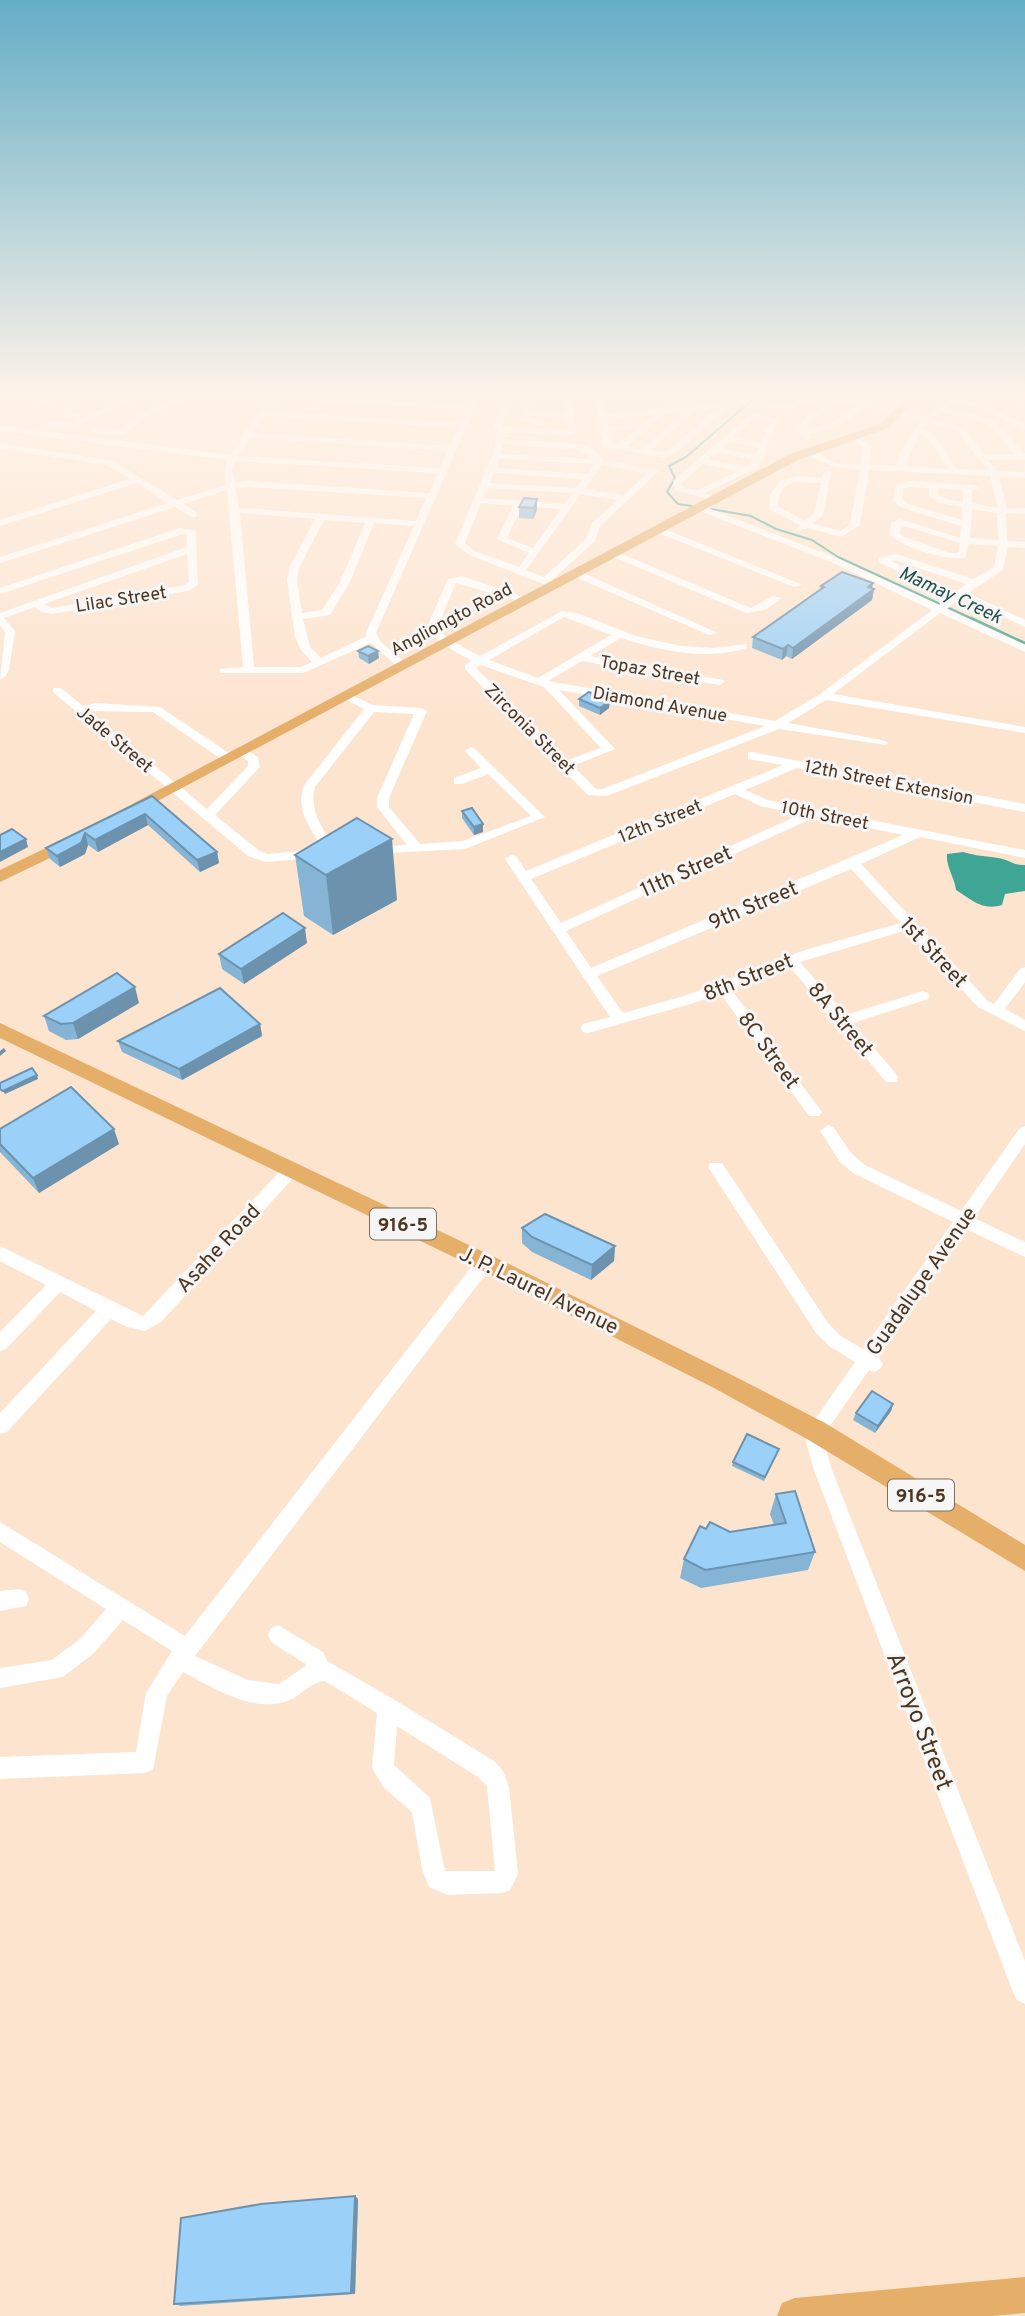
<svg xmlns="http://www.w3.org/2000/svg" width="1025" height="2316" font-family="Overpass,sans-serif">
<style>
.water{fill:#3fa594}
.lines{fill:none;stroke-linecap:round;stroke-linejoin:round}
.stream-far1{stroke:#3fa594;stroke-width:2}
.stream{stroke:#3fa594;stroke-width:2.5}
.minor{fill:#fff;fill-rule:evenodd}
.major{fill:#e5ae69;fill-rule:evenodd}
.wall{fill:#85b4d5}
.shaded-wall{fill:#6c92ae}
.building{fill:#9bd1f8;stroke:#6c92ae;stroke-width:2}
.labels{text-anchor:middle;stroke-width:6;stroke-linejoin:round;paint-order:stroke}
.far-street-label{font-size:18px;fill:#4d3520;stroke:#f6f6f6}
.far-water-label{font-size:19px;font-style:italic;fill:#255149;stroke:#f6f6f6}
.shield{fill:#f6f6f6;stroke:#806f60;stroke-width:2}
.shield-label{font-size:19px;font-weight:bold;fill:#4d3520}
.street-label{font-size:21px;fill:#4d3520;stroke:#f6f6f6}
.near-street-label{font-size:24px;fill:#4d3520;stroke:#f6f6f6}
</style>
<rect width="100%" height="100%" fill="#fde4cf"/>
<!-- water -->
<path class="water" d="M 963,852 C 976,856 985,856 998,858 C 1008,859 1014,866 1025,865 L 1025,891 L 1005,894 L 1002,905 C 982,911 972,900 956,890 C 955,878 946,868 947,854 Z"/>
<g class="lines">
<!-- stream-far1 -->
<g class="stream-far1">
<polyline points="692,506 678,504 667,492 675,478 669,466 686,457 751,401 752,398 747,394"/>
<polyline points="711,509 751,516 776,529 812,540 838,557 975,620"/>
</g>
<!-- stream -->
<polyline class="stream" points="971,618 1025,643"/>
<!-- minor -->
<g class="minor">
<path d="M 13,394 C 23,394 33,398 43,398 C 51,398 58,394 66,394 L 44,403 Z"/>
<path d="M 135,394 L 145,394 L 74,428 L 47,428 L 43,425 C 52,419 66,425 77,420 L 63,415 L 62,413 L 68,407 L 74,407 L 72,412 L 85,417 Z"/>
<polygon points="185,394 195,394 145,418 125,434 96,434 92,431 96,428 120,429 139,414"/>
<path d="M 270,394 L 468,405 L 473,394 L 481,394 L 376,633 L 381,642 L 407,664 L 407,668 L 399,668 L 371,643 L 303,673 L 220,673 L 220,669 L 243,667 L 227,490 L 183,504 L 197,513 L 197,517 L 191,517 L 175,507 L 0,563 L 0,557 L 168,503 L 137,483 L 0,526 L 0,520 L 130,479 L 107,465 L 0,449 L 0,443 L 113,461 L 177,500 L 226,485 L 224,470 L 227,460 L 0,431 L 0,425 L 230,455 ZM 276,398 L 466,410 L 460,423 L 267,411 ZM 264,416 L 458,428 L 450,446 L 253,433 ZM 250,438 L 447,451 L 440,468 L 238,456 ZM 235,461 L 437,473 L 429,493 L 249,481 L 235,483 L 232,470 ZM 249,487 L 426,498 L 416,521 L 239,508 L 236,488 ZM 240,513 L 315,519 L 289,568 L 287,580 L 295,637 L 301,650 L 312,662 L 301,667 L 254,667 ZM 324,520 L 365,523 L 340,582 L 322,610 L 302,613 L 297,580 L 299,568 ZM 374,523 L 414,526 L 366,633 L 367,636 L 321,658 L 310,647 L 303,619 L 330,615 L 350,582 Z"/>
<path d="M 506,394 L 514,394 L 502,427 L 568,429 L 567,418 L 529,416 L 528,418 L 545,421 L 546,423 L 542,426 L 519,420 L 531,394 L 539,394 L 531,411 L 566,413 L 565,397 L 540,394 L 573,394 L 576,432 L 572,435 L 506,433 L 504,439 L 581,444 L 593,449 L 603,460 L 659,471 L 600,526 L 595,541 L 552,580 L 559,583 L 559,587 L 551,587 L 469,555 L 455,544 L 492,456 L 497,431 L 493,428 ZM 503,444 L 579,450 L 592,459 L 501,454 ZM 499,459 L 594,464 L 587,474 L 496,468 ZM 602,465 L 648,473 L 623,495 L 585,489 ZM 494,473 L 583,479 L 576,488 L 490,483 ZM 488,488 L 573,493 L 565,504 L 484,498 ZM 581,494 L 618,500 L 592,523 L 587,538 L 544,577 L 526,570 ZM 481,503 L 513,506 L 497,539 L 529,553 L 519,567 L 475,551 L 465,543 ZM 522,506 L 561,509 L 533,548 L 507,538 Z"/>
<path d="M 595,394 L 625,394 L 604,398 L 606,414 L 723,403 L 725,394 L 733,394 L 734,399 L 729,407 L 675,454 L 665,458 L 604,447 L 599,429 ZM 717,408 L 669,450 L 664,452 L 651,450 L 695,411 ZM 684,412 L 643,449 L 628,446 L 664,414 ZM 653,415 L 643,424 L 608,426 L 607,419 ZM 636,429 L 619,444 L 611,443 L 609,431 Z"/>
<path d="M 774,394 L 787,394 L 826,403 L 833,398 L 822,394 L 847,394 L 847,397 L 864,401 L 875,394 L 884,394 L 872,403 L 925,417 L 952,399 L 977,401 L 1025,424 L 1025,430 C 1002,422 970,394 946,408 L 994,420 L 1025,454 L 1025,460 L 988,460 L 997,471 L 1025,472 L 1025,478 L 999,476 L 1007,509 L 1025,508 L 1025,514 L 1006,513 L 1007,541 L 1025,542 L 1025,548 L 1008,547 L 1003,570 L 968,593 L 1025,620 L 1025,627 L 961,597 L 947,609 L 1025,645 L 1025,652 L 940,613 L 833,694 L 1025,727 L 1025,733 L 826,700 L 788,723 L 882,740 L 888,743 L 886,745 L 779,729 L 607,796 L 588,795 L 465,669 L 465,665 L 472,661 L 442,644 L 426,629 L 448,579 L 462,576 L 531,600 L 526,603 L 456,583 L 437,628 L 450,640 L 480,656 L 562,611 L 580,614 L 636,636 L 681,646 L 714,648 L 747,644 L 747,648 C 705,661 662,651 621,638 L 590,656 L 723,680 L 725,682 L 719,685 L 582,661 L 548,681 L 775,721 L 820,694 L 932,610 L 831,562 L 697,510 L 697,506 L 703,506 L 837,558 L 939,605 L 950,596 L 878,562 L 878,558 L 896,554 L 973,579 L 994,567 L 998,546 L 969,544 L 965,558 C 947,561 904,548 890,535 L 891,523 L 900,519 L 960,538 L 961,526 L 900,507 L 893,500 L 896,485 L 910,481 L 974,485 L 979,488 L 972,491 L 972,503 L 998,508 L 990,476 L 869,470 L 860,525 L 841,537 L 808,528 L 798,531 L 796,529 L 800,525 L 769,509 L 770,495 L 780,480 L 797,476 L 822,478 L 825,471 L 831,471 L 823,515 L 813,524 L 841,531 L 850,524 L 860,470 C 838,469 825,466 808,453 L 808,449 C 818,449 821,456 829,460 C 839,465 850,464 861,464 L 863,447 L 850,440 L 849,438 L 853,435 L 872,446 L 869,465 L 896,466 L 902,448 L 921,421 L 866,407 L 837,427 L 809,434 L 810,438 L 806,441 L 798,433 C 800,420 808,415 820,407 L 804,403 L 790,409 L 759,407 L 755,405 L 759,403 L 789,403 L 795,401 ZM 841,400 L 858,405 L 831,423 L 807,429 L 809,422 ZM 941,412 L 988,424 L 1014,454 L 984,454 L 963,427 L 932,419 ZM 928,423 L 957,431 L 987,470 L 957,469 L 935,436 L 923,429 ZM 920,434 L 929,440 L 948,469 L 905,466 ZM 797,482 L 821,483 L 814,514 L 805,521 L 777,506 C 780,493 783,483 797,482 ZM 910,487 L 929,488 L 929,496 L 939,503 L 962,507 L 962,520 L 906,503 L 903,499 L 903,489 ZM 938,488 L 961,490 L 963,492 L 963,502 L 945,499 L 938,495 ZM 972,509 L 997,513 L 998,540 L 970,538 ZM 901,525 L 960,543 L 958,553 L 950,553 L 904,537 L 900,534 ZM 895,560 L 966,584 L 956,592 L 891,561 ZM 564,617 L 611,635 L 538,678 L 489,660 ZM 481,665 L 544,687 L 601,748 L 568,760 L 476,668 ZM 559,690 L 765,726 L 602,789 L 596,789 L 573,766 L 615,749 Z"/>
<path d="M 752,413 L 779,419 L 758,468 L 704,493 L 719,498 L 719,502 L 675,490 L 673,481 ZM 754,419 L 770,421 L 761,443 L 733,437 ZM 729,441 L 758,448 L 755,455 L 721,448 ZM 716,452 L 753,460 L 746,467 L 708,459 ZM 703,464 L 738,471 L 696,491 L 682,486 L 681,484 Z"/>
<path d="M 180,528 L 196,531 L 198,585 L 188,591 L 52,614 L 41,612 L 35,607 L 4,618 L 15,631 L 9,670 L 4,678 L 0,679 L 5,631 L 0,626 L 0,613 L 187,547 L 186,533 L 0,594 L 0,588 ZM 187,554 L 189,582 L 185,585 L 52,608 L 44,604 Z"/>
<polygon points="656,528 662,528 803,585 794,587 656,532"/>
<polygon points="611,552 617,552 751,608 773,596 782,598 765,610 746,613 611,556"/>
<polygon points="573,572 581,572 718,633 709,635 573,576"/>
<polygon points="53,688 61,688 83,706 96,703 160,707 232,755 232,761 224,761 153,712 89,711 207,809 248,766 248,761 235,751 241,747 258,757 260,767 215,815 258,850 267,854 315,850 321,854 315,858 266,862 248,856 53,692"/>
<path d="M 347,693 L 373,705 L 421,708 L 427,711 L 389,798 L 389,807 L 420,844 L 463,841 L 531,816 L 488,774 L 462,784 L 454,784 L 454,778 L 481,768 L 465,751 L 471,747 L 475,749 L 545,817 L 465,849 L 368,854 L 366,851 L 372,847 L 407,845 L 377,807 L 377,798 L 414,714 L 374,712 L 315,787 C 308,813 326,833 339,853 L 333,857 L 328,856 C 315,835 292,810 305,784 L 364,709 L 343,698 L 341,696 Z"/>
<path d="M 752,752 L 1025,804 L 1025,812 L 797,768 L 745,790 L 768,800 L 1025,850 L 1025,858 L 920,837 L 861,864 L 988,1001 L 994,1004 L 1020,969 L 1025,967 L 1025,982 L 1005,1009 L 1025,1020 L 1025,1031 L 978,1007 L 907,930 L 800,962 L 846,1015 L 923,991 L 928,993 L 930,996 L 928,999 L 853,1023 L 896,1074 L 898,1078 L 896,1082 L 886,1082 L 789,966 L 731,989 L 819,1108 L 822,1112 L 819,1116 L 809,1116 L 720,993 L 694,1003 L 588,1033 L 583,1032 L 581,1028 L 583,1024 L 610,1017 L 505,859 L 511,855 L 516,856 L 526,871 L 783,765 L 748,759 L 748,753 ZM 735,794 L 760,806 L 801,814 L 561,923 L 531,879 ZM 815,817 L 903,835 L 591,968 L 566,931 ZM 851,869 L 901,923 L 808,949 L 684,996 L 623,1013 L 597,976 Z"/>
<polygon points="828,1125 833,1127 852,1154 865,1165 961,1211 1020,1128 1025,1126 1025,1144 974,1218 1025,1242 1025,1257 966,1229 878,1357 883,1364 880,1369 874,1372 869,1370 825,1433 824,1442 832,1470 1025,1961 1025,2004 1017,2000 1013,1992 814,1470 806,1442 807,1431 855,1362 829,1346 816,1333 708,1167 710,1163 722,1163 828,1323 841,1336 863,1349 953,1222 853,1173 840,1162 820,1131"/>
<polygon points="290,1165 296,1167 298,1171 296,1175 161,1322 145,1331 127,1327 111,1319 7,1432 0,1434 0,1413 96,1311 60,1292 6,1349 0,1351 0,1332 46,1285 0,1261 0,1246 143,1316 284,1167"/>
<path d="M 485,1255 L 491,1257 L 493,1262 L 491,1267 L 195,1656 L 248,1680 L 279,1684 L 307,1665 L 271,1642 L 268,1635 L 271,1628 L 278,1625 L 323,1652 L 327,1661 L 395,1700 L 494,1761 L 503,1771 L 509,1787 L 518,1874 L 510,1890 L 502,1893 L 447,1895 L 429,1887 L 422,1869 L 412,1812 L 384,1788 L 372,1768 L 377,1713 L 325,1681 C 312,1681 303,1694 292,1699 C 256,1716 214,1688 183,1672 L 167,1696 L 153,1770 L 145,1773 L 0,1779 L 0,1757 L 136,1752 L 146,1693 L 172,1651 L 123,1620 L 94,1653 L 63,1677 L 0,1688 L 0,1668 L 52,1660 L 80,1639 L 106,1609 L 0,1542 L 0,1522 L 185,1636 L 479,1257 ZM 397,1726 L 478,1777 L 487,1786 L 495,1871 L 445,1871 L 430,1798 L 394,1765 Z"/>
<polygon points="19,1589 26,1592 29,1599 26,1606 0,1611 0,1591"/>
</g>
<!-- major -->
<g class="major">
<polygon points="910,394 921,394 888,428 798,460 135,813 123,813 121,810 790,454 880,424"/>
<polygon points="73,835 81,840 79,844 0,882 0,870"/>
<polygon points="0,1023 507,1263 730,1374 825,1423 1025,1545 1025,1571 807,1439 714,1388 491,1275 0,1038"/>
<polygon points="1025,2277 1025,2313 992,2316 777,2316 782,2303 795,2298"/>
</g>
</g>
<!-- wall -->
<g class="wall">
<polygon points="537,499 537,510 533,519 519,518 519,507"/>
<polygon points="873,583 872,588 874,589 872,600 792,659 786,656 782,660 752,648 753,637 820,590 821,586"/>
<polygon points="358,651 379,658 369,664 359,658"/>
<polygon points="579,699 609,708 600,715 579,706"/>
<polygon points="152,796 217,852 219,863 200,872 148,825 98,852 88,845 85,854 60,867 50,859 46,848"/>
<polygon points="462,811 483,824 483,832 474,835 462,818"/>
<polygon points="295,855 397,900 333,935 304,916"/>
<polygon points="307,943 244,984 222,969 219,954"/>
<polygon points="139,1003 78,1039 66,1040 49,1031 44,1016"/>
<polygon points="260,1024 262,1036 182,1080 122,1052 118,1041"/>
<polygon points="0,1129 119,1144 39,1193 0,1152"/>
<polygon points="522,1228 615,1246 614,1261 591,1280 532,1252 522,1243"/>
<polygon points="893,1404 891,1411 875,1433 853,1420 856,1413"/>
<polygon points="779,1449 764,1481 732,1466 733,1462"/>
<polygon points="776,1494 815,1552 808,1570 701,1588 680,1578 684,1559 730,1532 774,1525 770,1514"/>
<polygon points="355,2196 358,2199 355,2294 181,2306 174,2304"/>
</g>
<!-- shaded-wall -->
<g class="shaded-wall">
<polygon points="537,499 537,510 533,519 534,508"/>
<polygon points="873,583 871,591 874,589 872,600 792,659 793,648"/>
<polygon points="788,645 786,656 782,660 783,649"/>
<polygon points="378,651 379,658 369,664 368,656"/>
<polygon points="610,701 609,708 600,715 600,708"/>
<polygon points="145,814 148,825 98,852 95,840"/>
<polygon points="483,824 483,832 474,835 474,827"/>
<polygon points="85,833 88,845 85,854 60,867 57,856"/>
<polygon points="26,839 28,847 0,862 0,852"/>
<polygon points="392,839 397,900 333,935 326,875"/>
<polygon points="217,852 219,863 200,872 197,860"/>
<polygon points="305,928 307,943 244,984 241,969"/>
<polygon points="135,987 139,1003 78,1039 73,1023"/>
<polygon points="260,1024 262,1036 182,1080 179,1069"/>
<polygon points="4,1048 6,1051 0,1056 0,1051"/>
<polygon points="37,1075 38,1079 5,1094 3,1091"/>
<polygon points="114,1129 119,1144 39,1193 33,1178"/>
<polygon points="615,1246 614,1261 591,1280 592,1265"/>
<polygon points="893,1404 891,1411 875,1433 878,1426"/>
<polygon points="355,2196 358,2199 355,2294 351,2293"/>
</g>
<!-- building -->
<g class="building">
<polygon points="524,498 537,499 534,508 519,507"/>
<polygon points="842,572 873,583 868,587 874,589 793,648 788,645 783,649 753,637 824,587 821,586"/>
<polygon points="368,646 378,651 368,656 358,651"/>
<polygon points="589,692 610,701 600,708 579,699"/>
<polygon points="152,796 217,852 197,860 145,814 95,840 85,833 81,843 57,856 46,848"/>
<polygon points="472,808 483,824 474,827 462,811"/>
<polygon points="357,818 392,839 326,875 295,855"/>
<polygon points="12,829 26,839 0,852 0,835"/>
<polygon points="283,913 305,928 241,969 219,954"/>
<polygon points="117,973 135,987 73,1023 61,1024 44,1016"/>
<polygon points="220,988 260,1024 179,1069 118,1041"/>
<polygon points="32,1068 37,1075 3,1091 0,1089 0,1083"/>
<polygon points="71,1087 114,1129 33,1178 0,1144 0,1129"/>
<polygon points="545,1214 615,1246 592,1265 532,1237 522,1228"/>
<polygon points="872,1391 893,1404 878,1426 856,1413"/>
<polygon points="747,1434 779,1449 765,1477 733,1462"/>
<polygon points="795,1491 815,1552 705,1570 684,1559 700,1526 706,1529 710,1522 730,1532 786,1523 776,1494"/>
<polygon points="355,2196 351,2293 174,2304 181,2218 261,2204"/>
</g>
<!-- sky -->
<linearGradient id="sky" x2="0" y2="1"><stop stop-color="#64aec6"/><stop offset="0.55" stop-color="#fef3e9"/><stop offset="1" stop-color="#fef3e9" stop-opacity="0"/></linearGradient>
<rect width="1025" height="718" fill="url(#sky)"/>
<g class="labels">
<!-- far-street labels -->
<g class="far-street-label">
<text transform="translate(121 599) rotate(-9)" y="6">Lilac Street</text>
<text transform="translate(451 619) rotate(-28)" y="6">Angliongto Road</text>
<text transform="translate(650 670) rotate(10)" y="6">Topaz Street</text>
<text transform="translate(660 704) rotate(10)" y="6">Diamond Avenue</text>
<text transform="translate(530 729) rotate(45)" y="6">Zirconia Street</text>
<text transform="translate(115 739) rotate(40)" y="6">Jade Street</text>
<text transform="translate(889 782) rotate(11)" y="6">12th Street Extension</text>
<text transform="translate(825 815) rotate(11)" y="6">10th Street</text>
<text transform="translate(660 821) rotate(-22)" y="6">12th Street</text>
</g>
<!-- far-water labels -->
<g class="far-water-label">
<text transform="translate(951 594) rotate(25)" y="7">Mamay Creek</text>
</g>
<!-- shield labels -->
<g class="shield">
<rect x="370" y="1208.5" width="66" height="31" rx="5"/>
<rect x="888" y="1479.5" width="66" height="31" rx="5"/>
</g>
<g class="shield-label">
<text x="403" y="1231">916-5</text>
<text x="921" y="1502">916-5</text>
</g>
<!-- street labels -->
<g class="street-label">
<text transform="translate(686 871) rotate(-24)" y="7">11th Street</text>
<text transform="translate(753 905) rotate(-23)" y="7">9th Street</text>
<text transform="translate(934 952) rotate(47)" y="7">1st Street</text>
<text transform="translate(748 977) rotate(-22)" y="7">8th Street</text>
<text transform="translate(841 1019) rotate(50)" y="7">8A Street</text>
<text transform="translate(769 1050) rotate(54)" y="7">8C Street</text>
<text transform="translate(218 1248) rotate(-47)" y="7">Asahe Road</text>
<text transform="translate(921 1281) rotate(-55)" y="7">Guadalupe Avenue</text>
<text transform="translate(539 1290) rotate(26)" y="7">J. P. Laurel Avenue</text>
</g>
<!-- near-street labels -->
<g class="near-street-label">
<text transform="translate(920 1721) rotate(69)" y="8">Arroyo Street</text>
</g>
</g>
</svg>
